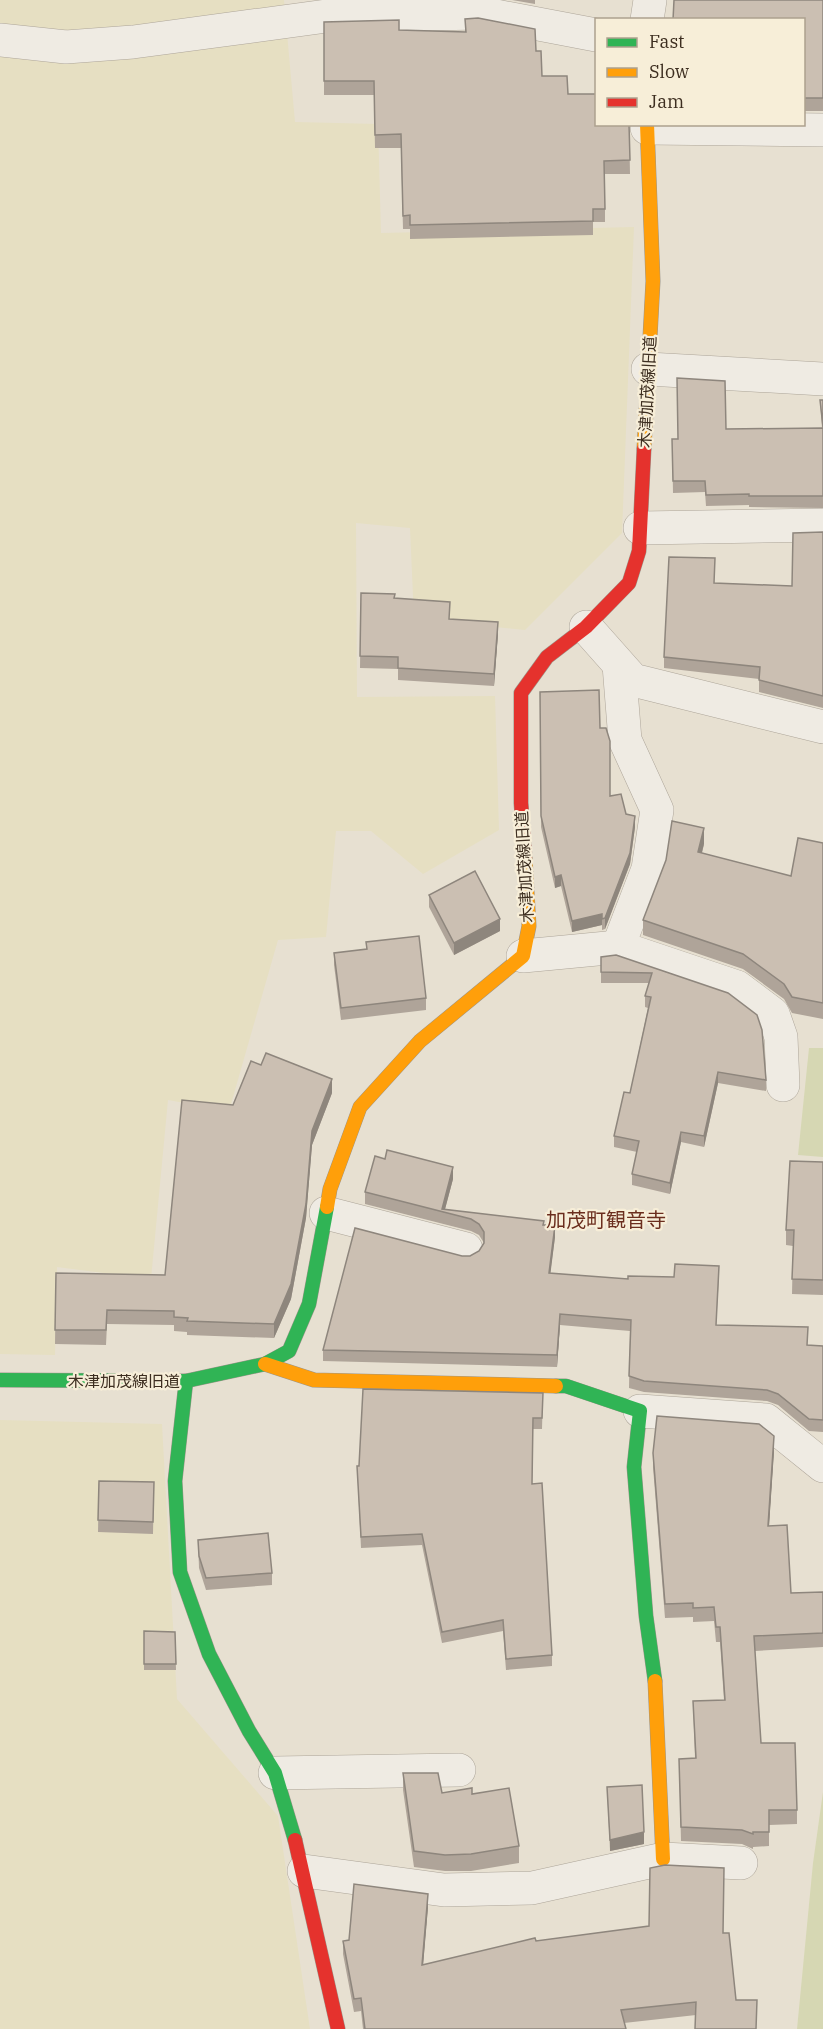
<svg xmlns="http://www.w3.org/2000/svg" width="823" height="2029" font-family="'IBM Plex Serif','Noto Sans JP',serif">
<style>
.farmland{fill:#e6dfc2}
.green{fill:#d6d7b3}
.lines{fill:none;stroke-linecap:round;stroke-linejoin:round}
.street-casing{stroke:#ada599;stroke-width:34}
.fast-casing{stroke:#9c958a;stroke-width:15}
.slow-casing{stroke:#9c958a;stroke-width:15}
.jam-casing{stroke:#9c958a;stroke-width:15}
.street{stroke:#efebe3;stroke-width:33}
.fast{stroke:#30b455;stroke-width:14}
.slow{stroke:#ff9f0a;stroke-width:14}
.jam{stroke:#e5322d;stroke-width:14}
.wall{fill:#afa499}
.shaded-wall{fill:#8e867d}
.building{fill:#cbbfb2;stroke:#8e867d;stroke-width:1.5}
.labels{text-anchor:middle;stroke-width:4.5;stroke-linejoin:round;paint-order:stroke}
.street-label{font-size:16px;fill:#3d2e20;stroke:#f7eed8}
.quarter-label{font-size:20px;fill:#6b2e1e;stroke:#f7eed8}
</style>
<rect width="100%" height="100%" fill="#e7e0d1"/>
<!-- farmland -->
<g class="farmland">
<polygon points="0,0 284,0 295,122 378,124 381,233 634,227 622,533 525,630 414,619 410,528 356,523 357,697 495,696 499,830 423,874 371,831 336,831 326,937 278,940 229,1111 168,1100 151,1279 57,1267 55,1355 0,1354"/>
<polygon points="0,1420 162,1424 177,1699 278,1816 310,2029 0,2029"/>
</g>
<!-- green -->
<g class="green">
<polygon points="809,1048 823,1048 823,1157 798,1155"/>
<polygon points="823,1792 823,2029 797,2029 813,1863"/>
</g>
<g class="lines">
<defs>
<g id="street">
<polyline points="647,20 650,0"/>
<polyline points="0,40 66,47 133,42 327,16 480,13 596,35"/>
<polyline points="647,128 823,130"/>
<polyline points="648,369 823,379"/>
<polyline points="640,528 823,525"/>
<polyline points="586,627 633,680 823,727"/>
<polyline points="618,947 648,869 657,810 625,740 619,665"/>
<polyline points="523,956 618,947 737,987 773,1014 781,1037 783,1085"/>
<polyline points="326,1213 466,1249"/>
<polyline points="640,1411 766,1420 823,1466"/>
<polyline points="275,1773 459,1770"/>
<polyline points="304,1871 444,1890 532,1888 663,1859 741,1863"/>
</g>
<g id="fast">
<polyline points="0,1380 186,1381 265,1364 289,1351 309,1304 327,1207"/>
<polyline points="186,1381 175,1481 180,1572 209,1654 249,1731 275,1773 295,1840"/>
<polyline points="556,1386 566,1386 640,1411 634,1467 646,1616 655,1681"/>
</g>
<g id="slow">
<polyline points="644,449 653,281 647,124"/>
<polyline points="327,1207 330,1189 360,1107 420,1041 523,956 529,926 525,857"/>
<polyline points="265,1364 314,1380 556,1386"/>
<polyline points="655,1681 663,1859"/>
</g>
<g id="jam">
<polyline points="525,857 521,803 521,693 547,657 586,627 629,583 639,551 644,449"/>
<polyline points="295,1840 338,2029"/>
</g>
</defs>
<!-- street casing -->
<use href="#street" class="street-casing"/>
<!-- fast casing -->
<use href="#fast" class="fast-casing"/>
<!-- slow casing -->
<use href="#slow" class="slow-casing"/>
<!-- jam casing -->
<use href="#jam" class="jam-casing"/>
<!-- street -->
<use href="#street" class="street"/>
<!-- fast -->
<use href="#fast" class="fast"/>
<!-- slow -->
<use href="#slow" class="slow"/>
<!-- jam -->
<use href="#jam" class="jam"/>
</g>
<!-- wall -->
<g class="wall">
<polygon points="512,0 535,0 535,4"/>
<polygon points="823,0 823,111 804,111 804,20"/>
<polygon points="465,19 536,51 542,76 568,94 629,124 630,174 605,174 605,222 593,222 593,235 410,239 410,229 403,229 401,148 375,148 374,95 324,95 324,22 399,30 465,32"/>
<polygon points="820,400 823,400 823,508 749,507 749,505 706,506 705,492 673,493 672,439 678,439 726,429 822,428"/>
<polygon points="823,532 823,708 759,692 759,679 664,668 664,657 715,583 792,586"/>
<polygon points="361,593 394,598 450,619 498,634 494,686 398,680 398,669 360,668"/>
<polygon points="540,692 600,728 610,796 626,814 635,827 630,864 605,929 602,930 602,925 572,932 561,886 555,888 541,827"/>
<polygon points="823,843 823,1019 792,1013 784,999 743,969 643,935 643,920 704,844 702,853 791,876"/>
<polygon points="429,895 500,931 454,955 429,907"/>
<polygon points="366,942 426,998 426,1010 341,1020 334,965 334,953 366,949"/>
<polygon points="601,957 728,993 766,1080 766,1091 718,1083 704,1147 681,1142 670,1194 632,1185 632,1174 637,1152 614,1147 614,1136 630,1093 648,1008 645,1007 645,996 649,983 601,983"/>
<polygon points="332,1093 312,1145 306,1218 291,1299 274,1338 187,1335 187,1332 174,1331 174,1325 107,1324 106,1345 55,1344 56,1273 165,1275 233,1105"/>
<polygon points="823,1162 823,1295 792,1294 793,1246 786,1245 786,1230"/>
<polygon points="453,1179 445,1209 543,1225 555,1237 550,1274 628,1279 719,1277 716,1325 808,1345 823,1346 823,1432 809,1431 778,1405 767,1401 644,1392 629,1388 630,1331 560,1325 557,1367 323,1361 323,1350 462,1256 470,1256 479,1251 484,1243 479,1235 471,1231 365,1204 365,1192"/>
<polygon points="543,1393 542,1429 533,1429 532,1484 552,1655 552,1666 506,1670 503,1631 442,1643 422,1545 361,1548 357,1466"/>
<polygon points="774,1451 769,1526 791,1593 823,1592 823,1647 755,1651 761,1743 797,1810 797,1824 769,1825 769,1846 753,1847 753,1849 742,1844 681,1841 679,1759 695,1758 693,1701 724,1700 720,1642 716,1642 714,1621 693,1622 693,1617 665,1618 653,1467 653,1453"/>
<polygon points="99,1481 154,1482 153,1534 98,1532"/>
<polygon points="198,1540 272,1573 272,1585 206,1590 199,1568"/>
<polygon points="144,1631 175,1632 176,1670 144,1670"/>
<polygon points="403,1773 442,1793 472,1794 519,1846 519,1863 471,1871 445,1871 414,1867 403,1790"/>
<polygon points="607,1787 644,1844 610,1851"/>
<polygon points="724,1868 696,2015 624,2023 626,2029 363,2029 361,2011 354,2012 343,1954 343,1941 349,1940 428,1907 423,1965 536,1941 649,1926"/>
</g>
<!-- shaded-wall -->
<g class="shaded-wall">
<polygon points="498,622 498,634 494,686 494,674"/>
<polygon points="635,816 635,827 630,864 605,929 605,918"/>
<polygon points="704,828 704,844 698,867 698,852"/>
<polygon points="561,875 561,886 555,888 555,877"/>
<polygon points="602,914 602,925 572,932 572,921"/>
<polygon points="500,919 500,931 454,955 454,943"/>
<polygon points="718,1072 718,1083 704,1147 704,1136"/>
<polygon points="332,1079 332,1093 312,1145 306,1218 291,1299 274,1338 274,1324 312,1131"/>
<polygon points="681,1132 681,1142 670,1194 670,1183"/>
<polygon points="453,1167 453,1179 444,1213 442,1209"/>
<polygon points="555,1225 555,1237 549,1285 549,1273"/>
<polygon points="560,1314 560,1325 557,1367 557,1355"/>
<polygon points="774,1436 774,1451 768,1541 768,1526"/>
<polygon points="644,1832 644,1844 610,1851 610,1840"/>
<polygon points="428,1894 428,1907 422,1978 422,1965"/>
</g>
<!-- building -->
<g class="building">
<polygon points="674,0 823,0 823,98 804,98 804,20 673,20"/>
<polygon points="478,18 535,29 536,51 541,51 542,76 567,76 568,94 597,94 597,124 629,124 630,160 604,161 605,209 593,209 593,221 410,225 410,215 403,216 401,134 375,135 374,81 324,81 324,22 399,20 399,30 466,32 465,19"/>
<polygon points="677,378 725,381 726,429 823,428 823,496 749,496 749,494 706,495 705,481 673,481 672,439 678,439"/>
<polygon points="820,400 823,400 823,427"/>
<polygon points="823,532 823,696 759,680 760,667 664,657 669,557 715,558 714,583 792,586 793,533"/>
<polygon points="361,593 395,594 394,598 450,602 449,619 498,622 494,674 398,668 398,657 360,656"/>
<polygon points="599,690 600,728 606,728 610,741 610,796 621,794 626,814 635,816 630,853 605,918 602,919 602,914 572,921 561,875 555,877 541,816 540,692"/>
<polygon points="672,821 704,828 698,852 791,876 798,838 823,843 823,1003 792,997 784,984 743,954 643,920 666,860"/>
<polygon points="475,871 500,919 454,943 429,895"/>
<polygon points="419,936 426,998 341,1008 334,953 367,949 366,942"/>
<polygon points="616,955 728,993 757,1015 762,1030 766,1080 718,1072 704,1136 681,1132 670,1183 632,1174 639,1141 614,1136 624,1092 630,1093 651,997 645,996 652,973 601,972 601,957"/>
<polygon points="266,1053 332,1079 312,1131 306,1204 291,1284 274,1324 187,1321 188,1318 174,1317 174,1311 107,1310 106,1330 55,1330 56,1273 165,1275 182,1100 233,1105 251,1061 261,1065"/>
<polygon points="387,1150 453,1167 442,1209 544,1221 543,1225 555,1225 549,1273 628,1279 628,1276 674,1277 675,1264 719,1266 716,1325 808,1327 807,1345 823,1346 823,1420 809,1419 778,1394 767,1390 644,1381 629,1376 631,1320 560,1314 557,1355 323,1350 355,1228 462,1256 470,1256 479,1251 484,1243 484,1232 479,1224 471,1219 365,1192 375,1156 385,1159"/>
<polygon points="790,1161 823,1162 823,1280 792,1279 794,1230 786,1230"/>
<polygon points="363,1389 543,1393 542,1418 533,1418 532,1484 542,1483 552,1655 506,1659 503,1620 442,1632 422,1534 361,1537 357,1466 359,1466"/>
<polygon points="657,1416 759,1424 774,1436 768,1526 787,1525 791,1593 823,1592 823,1633 754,1636 761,1743 795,1743 797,1810 769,1810 769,1832 753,1832 753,1834 742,1830 681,1827 679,1759 696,1758 693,1701 725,1700 720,1627 716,1627 714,1607 693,1608 693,1603 665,1604 653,1453"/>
<polygon points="99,1481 154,1482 153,1522 98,1520"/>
<polygon points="268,1533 272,1573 206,1578 199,1556 198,1540"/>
<polygon points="144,1631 175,1632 176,1664 144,1664"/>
<polygon points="403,1773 438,1773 442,1793 472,1788 472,1794 509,1788 519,1846 471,1854 445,1855 414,1851"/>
<polygon points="642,1785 644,1832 610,1840 607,1787"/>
<polygon points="665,1865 724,1868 723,1933 729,1933 736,2000 757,2000 756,2029 695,2029 696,2002 621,2010 626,2029 365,2029 361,1998 354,1999 343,1941 349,1940 354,1884 428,1894 422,1965 535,1938 536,1941 649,1926 650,1868"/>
</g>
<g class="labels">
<!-- street labels -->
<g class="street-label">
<text transform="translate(647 392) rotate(-87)" y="6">木津加茂線旧道</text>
<text transform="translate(524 867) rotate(-93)" y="6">木津加茂線旧道</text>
<text x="124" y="1387">木津加茂線旧道</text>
</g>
<!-- quarter labels -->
<g class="quarter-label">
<text x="606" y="1227">加茂町観音寺</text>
</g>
</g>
<!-- legend -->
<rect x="595" y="18" width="210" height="108" fill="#f7eed8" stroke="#ada18e" stroke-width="1.5"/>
<rect x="607" y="38" width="30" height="9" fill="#30b455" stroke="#ada18e" stroke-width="1.5"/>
<text x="649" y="48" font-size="18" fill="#3d2e20">Fast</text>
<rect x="607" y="68" width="30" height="9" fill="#ff9f0a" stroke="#ada18e" stroke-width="1.5"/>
<text x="649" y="78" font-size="18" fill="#3d2e20">Slow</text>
<rect x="607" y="98" width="30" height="9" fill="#e5322d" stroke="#ada18e" stroke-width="1.5"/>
<text x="649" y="108" font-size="18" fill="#3d2e20">Jam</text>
</svg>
